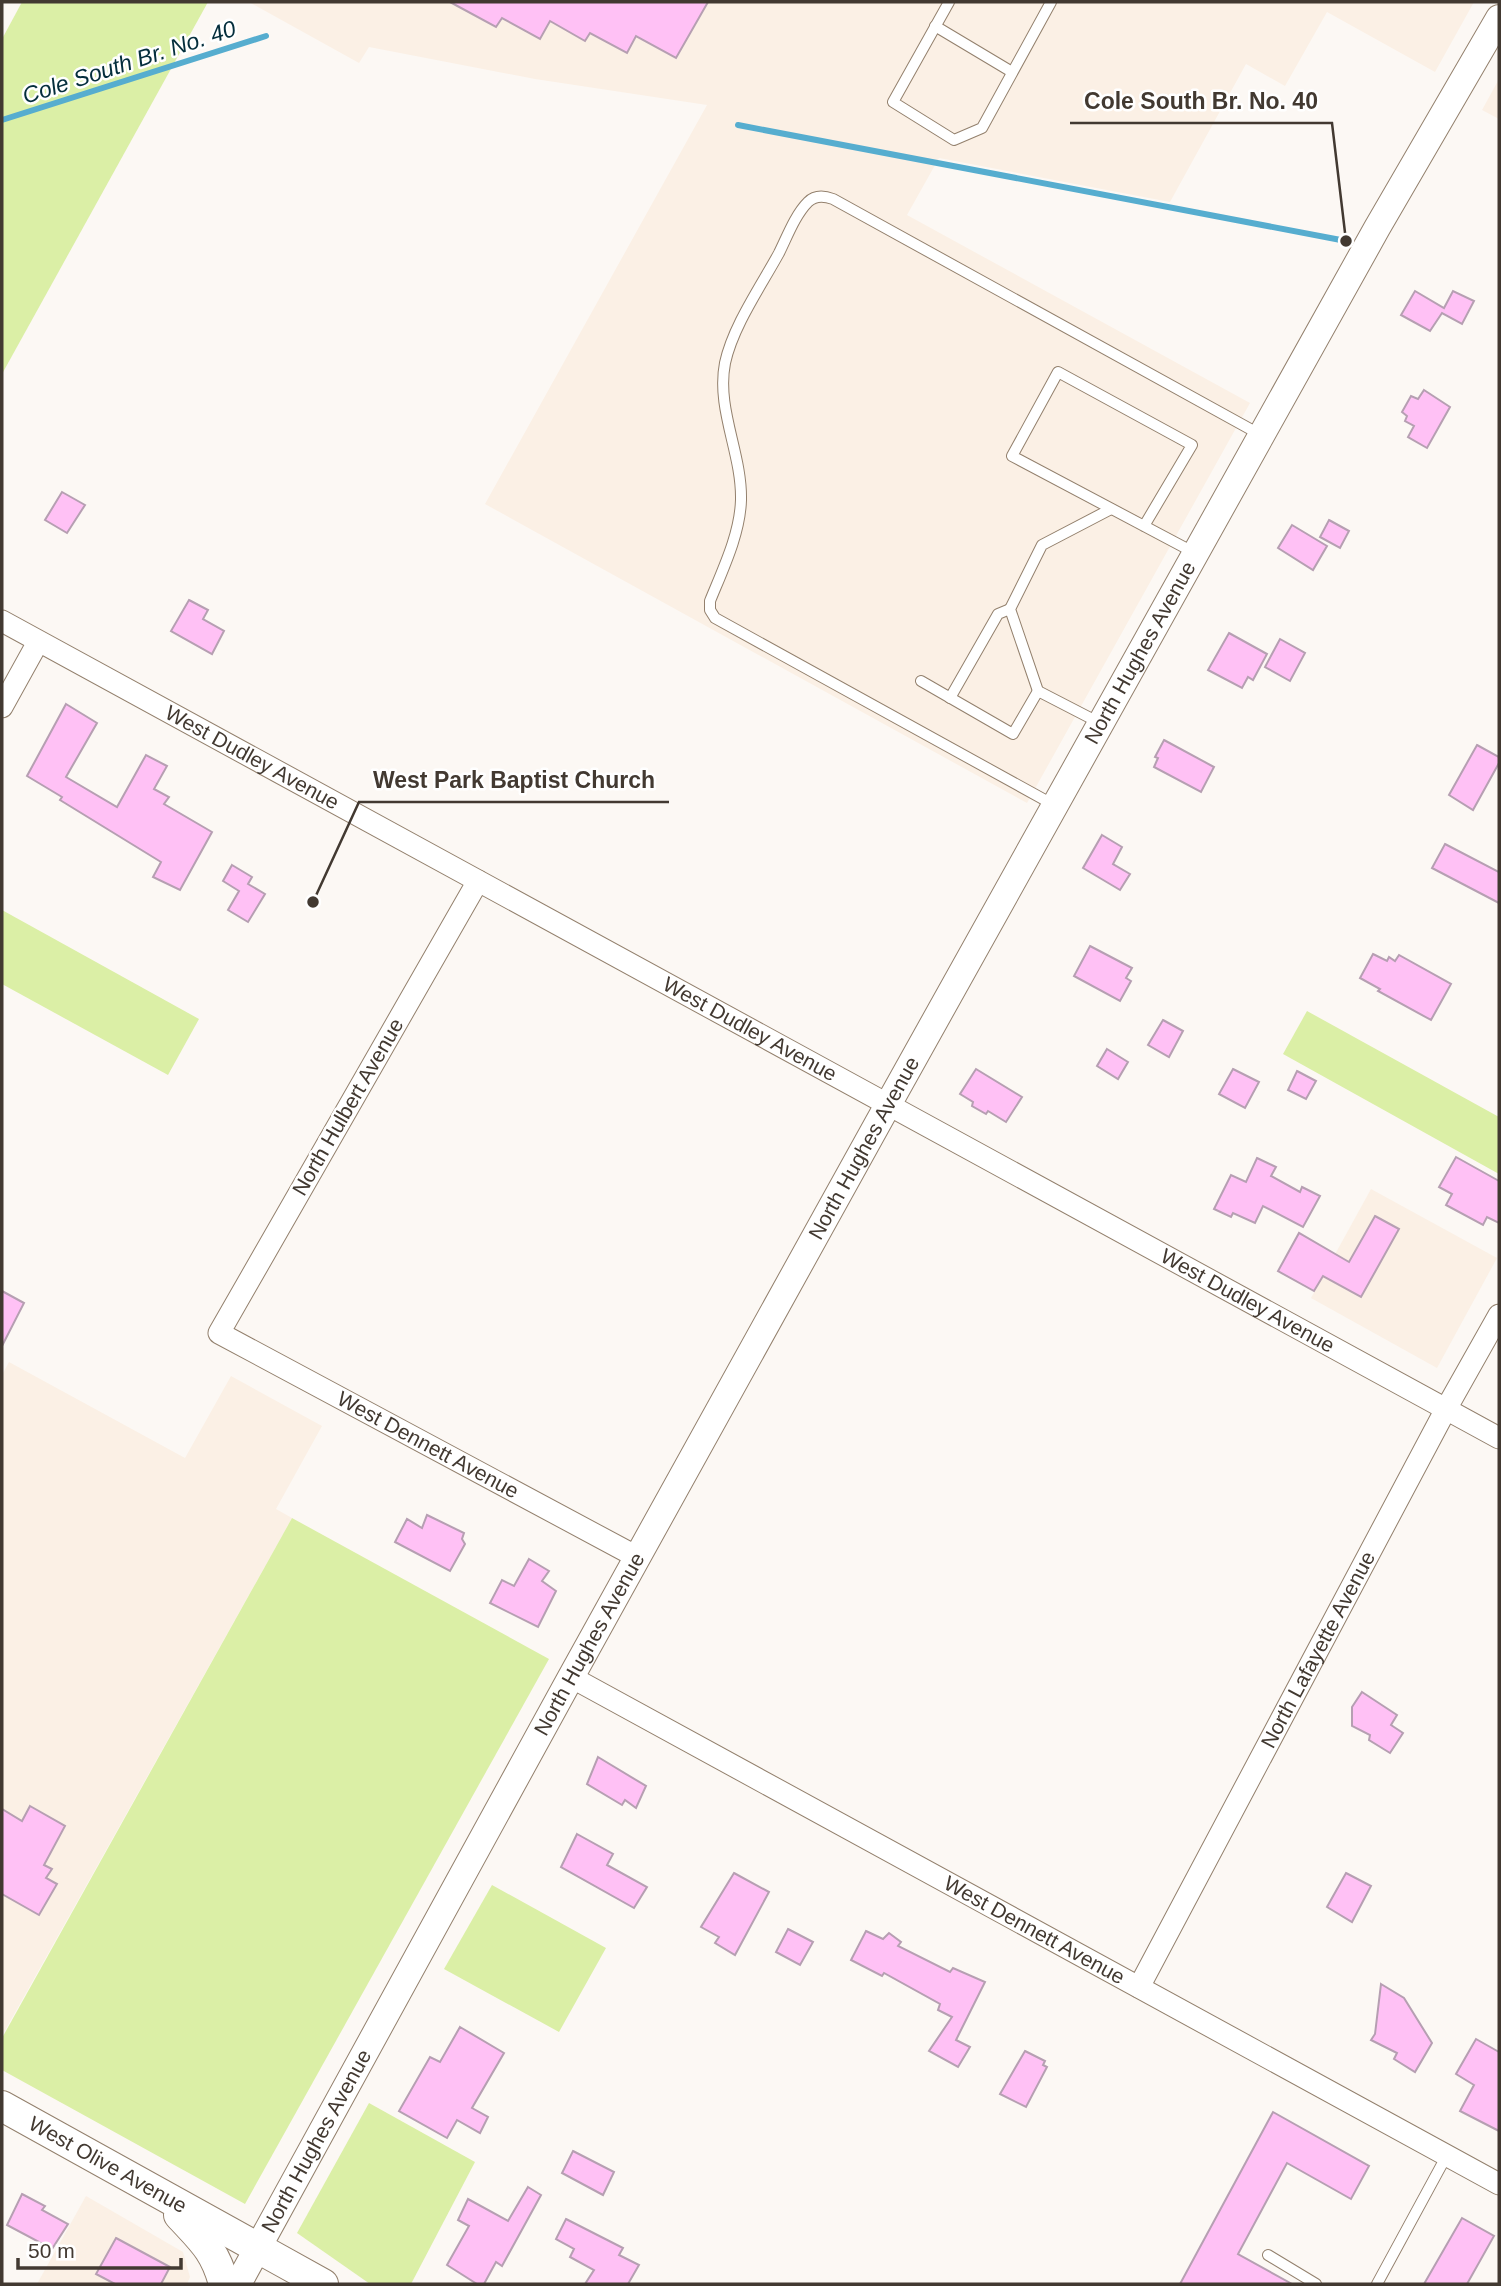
<svg xmlns="http://www.w3.org/2000/svg" width="1501" height="2286" font-family="Arial,sans-serif">
<style>
.built{fill:#fbf0e5}
.green{fill:#dbefa6}
.lines{fill:none;stroke-linecap:round;stroke-linejoin:round}
.stream{stroke:#56adcf;stroke-width:6}
.building{fill:#ffc1f5;stroke:#b69fb2;stroke-width:2}
.service-casing{stroke:#93806d;stroke-width:12}
.minor-casing{stroke:#93806d;stroke-width:23}
.tertiary-casing{stroke:#93806d;stroke-width:28}
.secondary-casing{stroke:#93806d;stroke-width:32}
.service{stroke:#fff;stroke-width:10}
.minor{stroke:#fff;stroke-width:21}
.tertiary{stroke:#fff;stroke-width:26}
.secondary{stroke:#fff;stroke-width:30}
.labels{text-anchor:middle;stroke-width:5;stroke-linejoin:round;paint-order:stroke}
.street-label{font-size:21px;fill:#423931;stroke:#fff}
.water-label{font-size:23px;font-style:italic;fill:#042e3c;stroke:#fff}
.leader{fill:none;stroke:#423931;stroke-width:2.5}
.callout-dot{fill:#423931;stroke:#fff;stroke-width:2.5}
.callout-label{font-size:23px;text-anchor:middle;font-weight:bold;fill:#423931;stroke:#fff;stroke-width:5;stroke-linejoin:round;paint-order:stroke}
</style>
<rect width="100%" height="100%" fill="#fcf8f4"/>
<!-- built -->
<g class="built">
<polygon points="249,2 1474,2 1435,72 1327,12 1285,86 1246,64 1170,202 939,158 907,215 1250,403 1027,803 485,504 707,105 535,79 369,47 359,63"/>
<polygon points="1499,79 1499,119 1482,110"/>
<polygon points="1371,1189 1497,1258 1437,1368 1311,1298"/>
<polygon points="9,1362 185,1458 231,1376 322,1426 276,1509 292,1518 2,2036 2,1375"/>
<polygon points="86,2196 183,2252 190,2277 187,2284 37,2284"/>
</g>
<!-- green -->
<g class="green">
<polygon points="22,2 208,2 2,374 2,39"/>
<polygon points="2,910 199,1019 168,1075 2,984"/>
<polygon points="1307,1011 1499,1117 1499,1174 1283,1054"/>
<polygon points="292,1518 549,1659 245,2204 2,2070 2,2038"/>
<polygon points="492,1885 606,1948 559,2032 444,1969"/>
<polygon points="369,2103 475,2162 411,2284 370,2284 297,2233"/>
</g>
<g class="lines">
<!-- stream -->
<g class="stream">
<polyline points="2,120 266,36"/>
<polyline points="738,125 1346,241"/>
</g>
</g>
<!-- building -->
<g class="building">
<polygon points="450,2 708,2 676,58 636,36 627,53 590,33 585,41 550,21 540,39 502,18 496,27"/>
<polygon points="1415,291 1444,308 1453,291 1474,301 1462,324 1442,313 1430,331 1401,315"/>
<polygon points="1424,390 1450,407 1427,448 1408,437 1414,426 1405,421 1407,416 1402,412 1411,396 1418,399"/>
<polygon points="62,492 85,505 67,533 45,520"/>
<polygon points="1329,520 1349,531 1340,548 1320,537"/>
<polygon points="1292,525 1327,546 1313,570 1278,548"/>
<polygon points="189,600 208,610 203,619 224,631 212,654 171,631"/>
<polygon points="1229,633 1267,654 1253,680 1248,677 1242,688 1208,670"/>
<polygon points="1280,639 1305,653 1290,681 1265,667"/>
<polygon points="66,704 97,723 66,777 117,807 146,755 167,766 154,789 169,797 164,804 212,832 180,890 153,877 161,862 60,800 62,797 27,776"/>
<polygon points="1164,740 1214,767 1201,792 1154,767 1158,758 1155,757"/>
<polygon points="1477,745 1499,757 1499,763 1473,810 1449,795"/>
<polygon points="1102,835 1122,847 1113,864 1130,874 1120,890 1083,868"/>
<polygon points="1445,844 1499,872 1499,903 1432,868"/>
<polygon points="232,865 252,877 248,884 265,894 248,922 228,910 239,891 223,881"/>
<polygon points="1090,946 1132,968 1126,978 1131,981 1120,1001 1074,976"/>
<polygon points="1373,954 1387,961 1389,957 1395,961 1399,955 1451,984 1431,1020 1378,991 1380,989 1360,978"/>
<polygon points="1163,1020 1183,1031 1169,1057 1148,1045"/>
<polygon points="1107,1049 1128,1062 1118,1079 1097,1066"/>
<polygon points="976,1069 1022,1097 1006,1122 988,1111 986,1114 972,1106 973,1102 960,1094"/>
<polygon points="1233,1069 1259,1082 1245,1108 1219,1094"/>
<polygon points="1297,1071 1316,1081 1306,1099 1288,1090"/>
<polygon points="1456,1157 1499,1181 1499,1223 1487,1217 1483,1225 1446,1205 1452,1194 1439,1187"/>
<polygon points="1257,1158 1276,1167 1271,1176 1300,1192 1302,1187 1320,1196 1303,1227 1263,1206 1255,1223 1233,1213 1231,1217 1214,1209 1231,1175 1246,1182"/>
<polygon points="1375,1216 1399,1229 1361,1297 1323,1276 1314,1291 1278,1271 1299,1233 1349,1262"/>
<polygon points="2,1291 24,1303 2,1346"/>
<polygon points="427,1515 464,1533 462,1539 465,1544 450,1571 395,1542 407,1519 422,1528"/>
<polygon points="529,1559 549,1571 542,1581 556,1591 538,1627 490,1603 502,1580 514,1586"/>
<polygon points="1362,1692 1397,1715 1391,1725 1403,1733 1390,1753 1369,1740 1370,1735 1352,1726 1352,1707"/>
<polygon points="598,1757 646,1786 636,1808 625,1800 622,1805 587,1784"/>
<polygon points="30,1806 65,1826 44,1865 52,1869 46,1878 57,1884 39,1915 2,1894 2,1809 22,1821"/>
<polygon points="577,1834 613,1854 607,1865 647,1887 634,1908 561,1867"/>
<polygon points="734,1873 769,1892 735,1955 715,1943 719,1937 701,1927"/>
<polygon points="1346,1873 1371,1886 1352,1922 1327,1907"/>
<polygon points="788,1929 813,1942 800,1965 776,1952"/>
<polygon points="866,1931 883,1939 889,1933 901,1942 898,1946 950,1972 953,1968 985,1982 956,2040 970,2047 958,2067 929,2051 952,2017 938,2010 940,2004 884,1973 882,1976 851,1960"/>
<polygon points="1381,1984 1404,1998 1432,2043 1415,2072 1394,2059 1397,2053 1371,2040 1375,2034"/>
<polygon points="460,2027 504,2053 472,2108 488,2117 480,2133 457,2120 447,2138 399,2111 430,2057 440,2062"/>
<polygon points="1476,2039 1499,2052 1499,2131 1460,2111 1474,2085 1456,2074"/>
<polygon points="1025,2051 1045,2061 1043,2065 1047,2067 1026,2107 1000,2094"/>
<polygon points="1273,2112 1369,2166 1351,2199 1287,2163 1238,2254 1292,2284 1180,2284"/>
<polygon points="573,2151 614,2172 603,2195 562,2173"/>
<polygon points="528,2187 541,2195 502,2266 496,2262 484,2284 477,2284 447,2265 469,2226 458,2220 468,2199 508,2221"/>
<polygon points="22,2194 45,2206 42,2210 68,2224 52,2249 7,2225"/>
<polygon points="1462,2218 1494,2236 1467,2284 1424,2284"/>
<polygon points="566,2219 623,2248 619,2255 639,2265 628,2284 585,2284 594,2270 570,2257 574,2249 556,2239"/>
<polygon points="116,2238 170,2267 161,2284 115,2284 96,2274"/>
</g>
<g class="lines">
<defs>
<g id="service">
<polyline points="949,2 893,102 954,140 982,128 1051,2"/>
<polyline points="935,26 1012,72"/>
<polyline points="1144,526 1192,445 1058,372 1012,456 1195,553"/>
<polyline points="921,681 1013,734 1038,691"/>
<polyline points="950,698 998,614 1010,609"/>
<polyline points="1100,723 1038,691 1010,609 1042,545 1111,509"/>
<path d="M 1054,805 L 715,618 L 710,610 L 710,601 C 723,569 740,534 741,500 C 742,453 716,409 725,363 C 733,326 761,286 779,253 C 787,237 795,215 808,202 C 815,195 825,196 833,199 L 1261,435"/>
<polyline points="1268,2255 1316,2284"/>
<polyline points="1377,2284 1447,2155"/>
</g>
<g id="minor">
<path id="s1" d="M 2,621 L 1499,1438"/>
<polyline points="2,707 38,642"/>
<path id="s2" d="M 478,881 L 219,1333 L 637,1557"/>
<path id="s3" d="M 571,1677 L 1499,2184"/>
<path id="s4" d="M 1139,1987 L 1446,1409 L 1499,1315"/>
</g>
<g id="tertiary">
<path id="s5" d="M 238,2284 L 571,1677 L 889,1103 L 1377,228 L 1499,18"/>
</g>
<g id="secondary">
<path id="s6" d="M 2,2106 L 323,2284"/>
<path d="M 179,2215 C 202,2240 215,2250 224,2284"/>
</g>
</defs>
<!-- service casing -->
<use href="#service" class="service-casing"/>
<!-- minor casing -->
<use href="#minor" class="minor-casing"/>
<!-- tertiary casing -->
<use href="#tertiary" class="tertiary-casing"/>
<!-- secondary casing -->
<use href="#secondary" class="secondary-casing"/>
<!-- service -->
<use href="#service" class="service"/>
<!-- minor -->
<use href="#minor" class="minor"/>
<!-- tertiary -->
<use href="#tertiary" class="tertiary"/>
<!-- secondary -->
<use href="#secondary" class="secondary"/>
</g>
<g class="labels">
<!-- street labels -->
<g class="street-label">
<text dy="7" stroke="none"><textPath href="#s5" startOffset="1864">North Hughes Avenue</textPath></text>
<text dy="7" stroke="none"><textPath href="#s1" startOffset="285">West Dudley Avenue</textPath></text>
<text dy="7" stroke="none"><textPath href="#s1" startOffset="852">West Dudley Avenue</textPath></text>
<text transform="translate(348 1107) rotate(-60)" y="7">North Hulbert Avenue</text>
<text dy="7" stroke="none"><textPath href="#s5" startOffset="1297">North Hughes Avenue</textPath></text>
<text dy="7" stroke="none"><textPath href="#s1" startOffset="1419">West Dudley Avenue</textPath></text>
<text dy="7" stroke="none"><textPath href="#s2" startOffset="758">West Dennett Avenue</textPath></text>
<text dy="7" stroke="none"><textPath href="#s5" startOffset="730">North Hughes Avenue</textPath></text>
<text dy="7" stroke="none"><textPath href="#s4" startOffset="382">North Lafayette Avenue</textPath></text>
<text dy="7" stroke="none"><textPath href="#s3" startOffset="528">West Dennett Avenue</textPath></text>
<text dy="7" stroke="none"><textPath href="#s5" startOffset="163">North Hughes Avenue</textPath></text>
<text dy="7" stroke="none"><textPath href="#s6" startOffset="121">West Olive Avenue</textPath></text>
</g>
<!-- water labels -->
<g class="water-label">
<text transform="translate(129 62) rotate(-18)" y="8">Cole South Br. No. 40</text>
</g>
</g>
<!-- callouts -->
<path class="leader" d="M1346 241L1332 123H1070M313 902L359 802H669"/>
<g class="callout-dot">
<circle cx="1346" cy="241" r="7"/>
<circle cx="313" cy="902" r="7"/>
</g>
<g class="callout-label">
<text x="1201" y="109">Cole South Br. No. 40</text>
<text x="514" y="788">West Park Baptist Church</text>
</g>
<!-- border -->
<rect width="1501" height="2286" fill="none" stroke="#423931" stroke-width="7"/>
<!-- scale -->
<path d="M18 2258v10h163v-10" fill="none" stroke="#423931" stroke-width="3.5"/>
<text x="28" y="2258" font-size="21" fill="#423931" stroke="#ffffff" stroke-width="5" paint-order="stroke">50 m</text>
</svg>
